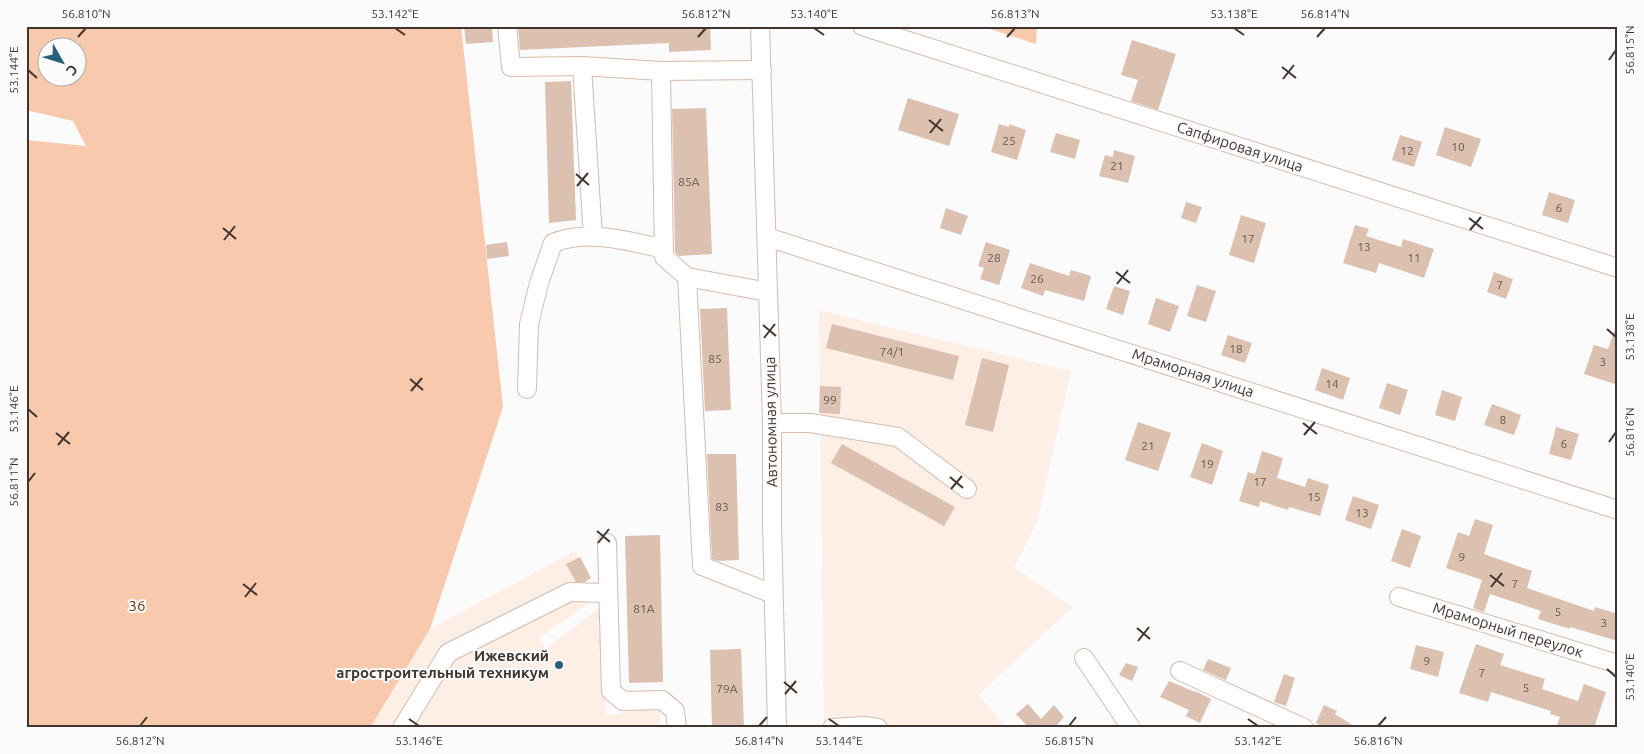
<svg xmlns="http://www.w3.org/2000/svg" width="1644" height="754" font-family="Ubuntu,sans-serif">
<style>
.built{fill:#fdefe6}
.green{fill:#f9c9ad;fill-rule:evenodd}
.building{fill:#dcc1b1}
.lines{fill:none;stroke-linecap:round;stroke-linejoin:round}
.minor-casing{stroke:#d6bbab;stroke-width:20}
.minor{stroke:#fff;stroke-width:18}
.ticks{fill:none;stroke:#40352f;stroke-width:2}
.poi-dot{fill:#29617b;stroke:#fbfbfb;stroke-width:2}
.labels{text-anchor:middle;stroke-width:4;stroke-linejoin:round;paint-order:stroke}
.number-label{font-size:12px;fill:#675850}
.street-label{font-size:15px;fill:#40352f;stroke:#fbfbfb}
.park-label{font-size:15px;fill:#6e360b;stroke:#fbfbfb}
.poi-label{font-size:15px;font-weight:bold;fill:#40352f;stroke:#fbfbfb;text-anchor:end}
.neatline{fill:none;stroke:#40352f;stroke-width:2}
.ticks-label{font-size:12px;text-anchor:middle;fill:#40352f}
</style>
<rect width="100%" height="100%" fill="#fbfbfb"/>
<!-- built -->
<g class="built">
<polygon points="819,310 1071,371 1037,522 1014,568 1073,607 978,695 1007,728 824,728"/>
<polygon points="575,551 591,578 585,584 589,604 539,637 546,648 600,608 606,715 660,708 660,728 370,728 430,629"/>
</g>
<!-- green -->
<g class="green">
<path d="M 26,26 L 461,26 L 503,407 L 430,629 L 370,728 L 26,728 L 26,140 L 86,146 L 73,121 L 26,110 ZM 48,48 L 78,48 L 78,78 L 48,78 Z"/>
<polygon points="981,26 1037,26 1036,44"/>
</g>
<!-- building -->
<g class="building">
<polygon points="464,26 492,26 493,42 466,44"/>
<polygon points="518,26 710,26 711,50 669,52 669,43 520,50"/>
<polygon points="1132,40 1176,54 1158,110 1131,101 1138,80 1121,75"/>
<polygon points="571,81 576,220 549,223 545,82"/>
<polygon points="908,98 959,114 949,146 898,130"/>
<polygon points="706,108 712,254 679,256 675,252 672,109"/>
<polygon points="999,124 1009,127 1009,124 1026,130 1017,160 991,152"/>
<polygon points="1445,127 1481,139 1471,167 1436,155"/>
<polygon points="1056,133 1080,140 1075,159 1050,152"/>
<polygon points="1400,135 1422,142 1414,167 1392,160"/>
<polygon points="1114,150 1135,156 1128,183 1099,176 1105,155 1113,157"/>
<polygon points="1549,192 1575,200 1568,223 1542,215"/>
<polygon points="1186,202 1202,207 1196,223 1181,218"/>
<polygon points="946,208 968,216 961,235 940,228"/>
<polygon points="1241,215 1266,223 1254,263 1229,255"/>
<polygon points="1355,225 1369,229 1366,236 1401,247 1403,239 1434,249 1424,278 1379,263 1376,273 1343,263"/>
<polygon points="507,242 509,256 487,259 486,245"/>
<polygon points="986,242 1010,250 999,285 980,279 984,268 978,266"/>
<polygon points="1030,263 1069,276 1071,270 1091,276 1084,301 1045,290 1043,296 1021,288"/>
<polygon points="1494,272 1513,279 1506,299 1487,292"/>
<polygon points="1197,285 1216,291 1206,322 1187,316"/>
<polygon points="1114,286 1130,291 1123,315 1106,309"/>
<polygon points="1156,298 1179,306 1170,332 1148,324"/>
<polygon points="727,308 731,410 705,411 700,309"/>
<polygon points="832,324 959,356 953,380 826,348"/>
<polygon points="1616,327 1618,327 1618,385 1584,374 1594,345 1608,349"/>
<polygon points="1228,335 1252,343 1245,363 1221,355"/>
<polygon points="982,358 1009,365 993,432 965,425"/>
<polygon points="1322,368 1350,378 1343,400 1315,390"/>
<polygon points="1387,383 1408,390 1400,415 1379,408"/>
<polygon points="820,386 841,387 840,414 819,413"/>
<polygon points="1442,390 1462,397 1455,421 1435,415"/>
<polygon points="1492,404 1521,415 1514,435 1484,425"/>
<polygon points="1138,422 1171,433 1158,471 1125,460"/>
<polygon points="1556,427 1579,434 1571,460 1549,454"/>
<polygon points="1202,443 1223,451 1212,485 1190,477"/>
<polygon points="842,444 955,507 944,526 831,463"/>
<polygon points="1262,451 1283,458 1277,478 1305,487 1308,478 1329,485 1320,516 1289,507 1288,510 1260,501 1259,507 1239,501 1248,472 1255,474"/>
<polygon points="707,454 736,454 739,560 718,561 712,559"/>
<polygon points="1353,496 1379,505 1371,529 1345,520"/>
<polygon points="1475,519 1493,525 1484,554 1532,571 1527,588 1594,611 1595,607 1618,614 1618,641 1570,627 1570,629 1538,619 1541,611 1490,594 1484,612 1473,608 1482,580 1446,568 1458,532 1469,536"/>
<polygon points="1402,529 1421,536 1410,568 1391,561"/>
<polygon points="660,535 663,682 629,683 625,536"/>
<polygon points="580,557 591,578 584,582 576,582 566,564"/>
<polygon points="1476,644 1504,654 1500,665 1545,679 1542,689 1578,701 1584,684 1606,692 1594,728 1556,728 1560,717 1550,714 1551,711 1491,692 1488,702 1459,693"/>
<polygon points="1416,645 1444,652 1438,677 1410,669"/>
<polygon points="741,649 744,728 712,728 710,650"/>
<polygon points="1208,659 1231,668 1226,680 1203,670"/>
<polygon points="1126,663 1138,667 1132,681 1119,675"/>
<polygon points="1284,674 1295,678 1286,706 1274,702"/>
<polygon points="1169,681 1195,692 1195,691 1211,699 1200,723 1186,716 1189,710 1160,697"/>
<polygon points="1028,704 1041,719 1054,705 1064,717 1054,728 1029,728 1016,714"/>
<polygon points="1324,705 1337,711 1335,714 1357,728 1326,728 1316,723"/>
</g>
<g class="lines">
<defs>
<g id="minor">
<polyline points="507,26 511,67 582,66"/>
<polyline points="760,26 772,423 772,523 777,728"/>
<polyline points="862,26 1618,268"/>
<polyline points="762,70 661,71 664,257 687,277 768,292"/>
<polyline points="593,237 582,66 661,71"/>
<polyline points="767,237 1618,510"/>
<polyline points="687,277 702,566 773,594"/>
<path d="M 527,389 L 529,324 L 539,283 L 553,243 C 588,229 629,241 664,249"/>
<polyline points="772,423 810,423 898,437 967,489"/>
<polyline points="607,543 611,691 623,701 662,700 675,711 677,728"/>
<polyline points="1399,597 1618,664"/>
<polyline points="1084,658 1131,728"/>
<polyline points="1180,671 1304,728"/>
<polyline points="402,728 448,653 570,592 608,593"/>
<polyline points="832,728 864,726 878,728"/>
</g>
</defs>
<!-- minor casing -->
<use href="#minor" class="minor-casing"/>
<!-- minor -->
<use href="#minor" class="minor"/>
</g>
<!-- ticks -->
<path class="ticks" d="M 395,28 L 405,35M 814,28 L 824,35M 1234,28 L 1244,35M 78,37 L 86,28M 698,37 L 706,28M 1007,37 L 1015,28M 1317,37 L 1325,28M 1609,60 L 1616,50M 1282,67 L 1296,78M 28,70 L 37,78M 1283,79 L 1294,65M 929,120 L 943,131M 930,133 L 941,119M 576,174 L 589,185M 577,186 L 588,173M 1469,218 L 1483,229M 223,228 L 236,239M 1470,230 L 1481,217M 224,240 L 235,226M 1116,272 L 1130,283M 1117,284 L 1128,270M 763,325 L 776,336M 1607,329 L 1616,337M 764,338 L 775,324M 410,379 L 423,390M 411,391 L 422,378M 28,409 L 37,417M 1303,423 L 1317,434M 56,433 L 70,444M 1304,435 L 1315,422M 1609,442 L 1616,432M 58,445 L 69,432M 950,477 L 963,488M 28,482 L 35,473M 951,489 L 962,476M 597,531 L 610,542M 598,543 L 609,529M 1490,575 L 1504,586M 243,584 L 257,595M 1491,587 L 1502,573M 245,597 L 256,583M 1137,628 L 1150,639M 1138,641 L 1149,627M 1607,669 L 1616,677M 784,682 L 797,693M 785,694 L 796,681M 409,719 L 419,726M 829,719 L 839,726M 1248,719 L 1258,726M 140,726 L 147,717M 759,726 L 767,717M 1069,726 L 1076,717M 1378,726 L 1386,717"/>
<!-- markers -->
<circle class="poi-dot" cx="559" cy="665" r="5"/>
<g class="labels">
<!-- number labels -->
<g class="number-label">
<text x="1009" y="145">25</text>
<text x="1458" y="151">10</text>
<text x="1407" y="155">12</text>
<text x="1117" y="170">21</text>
<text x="689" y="186">85А</text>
<text x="1559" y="212">6</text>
<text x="1248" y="243">17</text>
<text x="1364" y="251">13</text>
<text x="994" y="262">28</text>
<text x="1414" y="262">11</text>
<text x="1037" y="283">26</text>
<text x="1500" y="289">7</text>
<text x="1236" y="353">18</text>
<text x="892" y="356">74/1</text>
<text x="715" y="363">85</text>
<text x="1603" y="366">3</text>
<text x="1332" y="388">14</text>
<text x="830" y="404">99</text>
<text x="1503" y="424">8</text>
<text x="1564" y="448">6</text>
<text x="1148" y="450">21</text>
<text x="1207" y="468">19</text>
<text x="1260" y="486">17</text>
<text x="1314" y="501">15</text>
<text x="722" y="511">83</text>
<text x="1362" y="517">13</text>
<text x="1462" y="561">9</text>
<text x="1515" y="588">7</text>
<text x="644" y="613">81А</text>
<text x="1558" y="616">5</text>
<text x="1604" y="627">3</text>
<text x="1427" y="665">9</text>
<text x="1482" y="677">7</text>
<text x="1526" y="692">5</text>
<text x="727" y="693">79А</text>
</g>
<!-- street labels -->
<g class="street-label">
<text transform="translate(1240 147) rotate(18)" y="5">Сапфировая улица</text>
<text transform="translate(1193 373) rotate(18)" y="5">Мраморная улица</text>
<text transform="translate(771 422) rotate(-91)" y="5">Автономная улица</text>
<text transform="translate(1508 630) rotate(17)" y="5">Мраморный переулок</text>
</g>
<!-- park labels -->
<g class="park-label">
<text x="137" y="611">36</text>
</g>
<!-- poi labels -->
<g class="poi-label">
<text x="549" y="661">Ижевский<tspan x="549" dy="17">агростроительный техникум</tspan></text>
</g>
</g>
<!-- border -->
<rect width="1644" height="754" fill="none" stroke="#fbfbfb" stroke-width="55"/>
<!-- north arrow -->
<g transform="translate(62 62) rotate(129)"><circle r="24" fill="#fbfbfb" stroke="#b0aca9"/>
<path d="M0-4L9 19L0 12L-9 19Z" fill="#29617b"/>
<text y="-8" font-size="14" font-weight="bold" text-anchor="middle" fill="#40352f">С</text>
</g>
<rect x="28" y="28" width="1588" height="698" class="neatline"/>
<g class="ticks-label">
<text x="86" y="18">56.810°N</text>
<text x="395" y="18">53.142°E</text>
<text x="706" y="18">56.812°N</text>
<text x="814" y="18">53.140°E</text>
<text x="1015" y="18">56.813°N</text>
<text x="1234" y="18">53.138°E</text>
<text x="1325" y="18">56.814°N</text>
<text transform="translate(1630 50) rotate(-90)" y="4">56.815°N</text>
<text transform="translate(14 70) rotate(-90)" y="4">53.144°E</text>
<text transform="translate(1630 337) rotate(-90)" y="4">53.138°E</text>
<text transform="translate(14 409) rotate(-90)" y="4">53.146°E</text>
<text transform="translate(1630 432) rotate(-90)" y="4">56.816°N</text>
<text transform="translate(14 482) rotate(-90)" y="4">56.811°N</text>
<text transform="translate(1630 677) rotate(-90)" y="4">53.140°E</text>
<text x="140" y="745">56.812°N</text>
<text x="419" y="745">53.146°E</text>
<text x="759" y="745">56.814°N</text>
<text x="839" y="745">53.144°E</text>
<text x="1069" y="745">56.815°N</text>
<text x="1258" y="745">53.142°E</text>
<text x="1378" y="745">56.816°N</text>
</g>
</svg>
